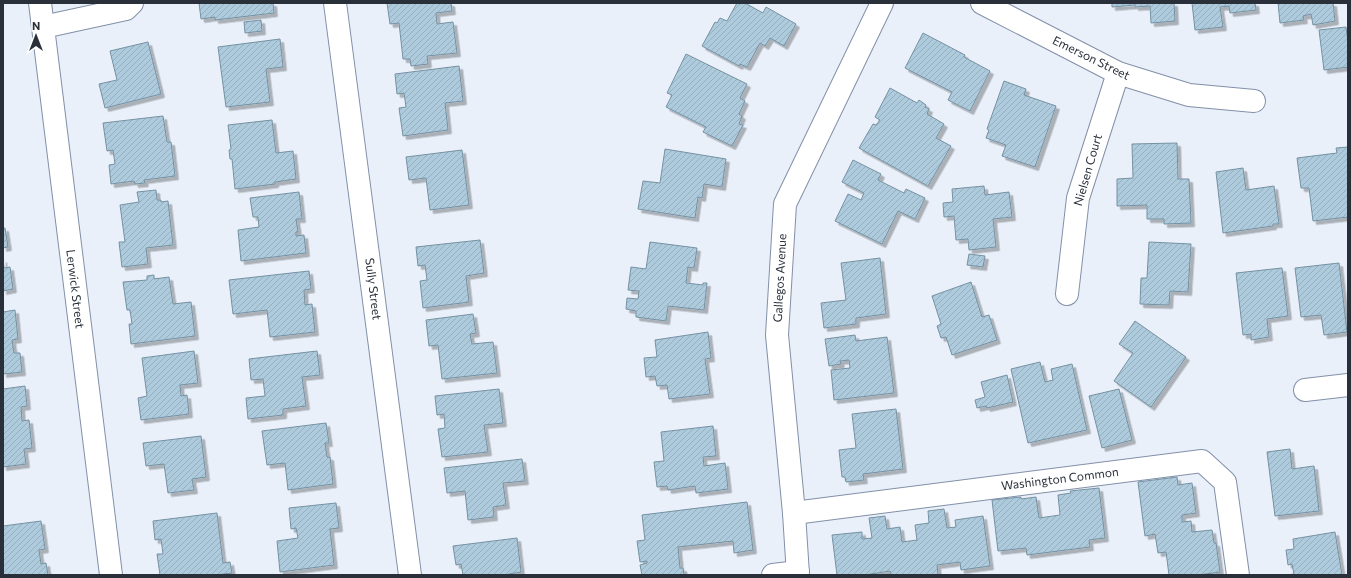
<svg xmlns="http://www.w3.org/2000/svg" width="1351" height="578" font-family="Commissioner,sans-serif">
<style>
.building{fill:url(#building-hatch);stroke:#7591a2;filter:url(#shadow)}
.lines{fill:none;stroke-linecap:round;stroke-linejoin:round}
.minor-casing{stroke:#8290a8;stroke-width:24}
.minor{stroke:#fff;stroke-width:22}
.labels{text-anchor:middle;stroke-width:4;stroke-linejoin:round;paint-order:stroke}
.street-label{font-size:12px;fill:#2a303a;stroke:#fff}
</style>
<defs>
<pattern id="building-hatch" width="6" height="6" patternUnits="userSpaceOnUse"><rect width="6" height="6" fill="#aecbdd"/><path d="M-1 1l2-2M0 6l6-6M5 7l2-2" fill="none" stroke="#96afbe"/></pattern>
<filter id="shadow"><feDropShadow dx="3.5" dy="3.5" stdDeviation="0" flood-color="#0004"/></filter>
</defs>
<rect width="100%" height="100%" fill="#e9f0fa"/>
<!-- building -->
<g class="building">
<polygon points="199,3 273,3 274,13 215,20 215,17 201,19"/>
<polygon points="387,3 451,3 452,11 436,13 437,24 453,22 457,53 427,56 428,64 411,66 410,59 403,59 399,23 390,24"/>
<polygon points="737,3 745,3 763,13 766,7 796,24 784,46 770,38 765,46 760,43 747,67 740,64 739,66 702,46 715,22 717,23 720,18 727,21"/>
<polygon points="1112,3 1174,3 1175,21 1151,23 1150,6 1135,7 1135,5 1112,7"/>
<polygon points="1192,3 1255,3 1256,10 1230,13 1229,6 1220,7 1223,27 1195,30"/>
<polygon points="1278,3 1333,3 1335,21 1313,25 1311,14 1303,16 1304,20 1280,23"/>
<polygon points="261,20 262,31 245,33 244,22"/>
<polygon points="1346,27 1348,42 1348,67 1324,70 1319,30"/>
<polygon points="923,33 965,55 964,57 990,71 970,111 948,100 952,92 905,68"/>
<polygon points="280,39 283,67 266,69 270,102 226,107 218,47"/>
<polygon points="148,42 161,94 105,108 99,84 117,80 110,51"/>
<polygon points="686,54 747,84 740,98 745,101 739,114 742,116 739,124 743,125 732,146 703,132 706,127 666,107 672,95 667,93"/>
<polygon points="459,66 463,101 445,103 448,130 403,136 399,108 406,107 404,93 397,94 395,74"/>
<polygon points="1004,81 1026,89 1024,95 1056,106 1035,167 1002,156 1006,145 986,138 989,130 987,129"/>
<polygon points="890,88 917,103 919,100 926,105 925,107 929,109 927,114 944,124 936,138 951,146 928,186 859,148 873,124 876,125 880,120 875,117"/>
<polygon points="163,116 167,142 171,142 175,176 144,180 145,183 135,184 134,181 111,184 109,165 115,164 113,150 107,151 103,123"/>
<polygon points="272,120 276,153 293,151 296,179 275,182 275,184 235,189 232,159 230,159 229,150 231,149 228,125"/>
<polygon points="1177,143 1178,179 1189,179 1191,223 1164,224 1164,219 1147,219 1147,205 1117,206 1117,179 1133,178 1132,144"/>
<polygon points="1348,147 1348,217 1313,221 1309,188 1301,188 1297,158 1337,153 1336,148"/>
<polygon points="665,149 726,159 722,187 704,184 702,198 698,197 695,218 638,209 643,181 660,183"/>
<polygon points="462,150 469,205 430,210 426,178 409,180 406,157"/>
<polygon points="853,160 881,174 878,180 904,193 906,189 925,198 915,219 898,211 882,244 835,221 848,194 861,200 864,193 842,182"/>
<polygon points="1243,168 1246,190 1274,186 1279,224 1273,224 1273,226 1223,233 1216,172"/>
<polygon points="984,186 985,195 1009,192 1012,217 993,219 996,247 969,250 968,239 956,240 954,216 944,217 943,203 953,202 952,189"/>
<polygon points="156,190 157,200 161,200 161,202 168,201 173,245 146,248 148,264 122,267 119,242 125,242 120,205 139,202 137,192"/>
<polygon points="299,192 302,219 296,219 298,232 296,232 296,236 304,235 306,253 241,261 238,230 259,227 258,217 253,217 250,198"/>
<polygon points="3,228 5,228 8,247 3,248"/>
<polygon points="480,240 484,273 466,276 469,302 423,308 420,281 427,280 425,265 418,266 416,247"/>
<polygon points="650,242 697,248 694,268 688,267 686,283 703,285 703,283 707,283 704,310 668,306 666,321 636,317 636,311 626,309 627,298 638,299 639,291 628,290 631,267 646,269"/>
<polygon points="1149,242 1191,244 1188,292 1170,291 1169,305 1140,304 1141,278 1147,278"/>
<polygon points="969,254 985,256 983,267 967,265"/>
<polygon points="880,258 886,314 856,318 856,324 824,328 821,303 846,300 841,263"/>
<polygon points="3,259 4,268 10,267 13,289 3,291"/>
<polygon points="1339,263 1347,332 1324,335 1321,315 1301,317 1295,268"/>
<polygon points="1282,268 1288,316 1267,319 1269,337 1251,340 1251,334 1243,335 1236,273"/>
<polygon points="309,271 311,289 304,290 305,305 312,304 315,332 270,337 267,310 233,314 229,280"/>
<polygon points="154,275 154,279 169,277 173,304 191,302 195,336 131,344 129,324 132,324 130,310 127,310 123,282 147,280 147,276"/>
<polygon points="971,282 982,317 989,315 997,340 952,355 946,337 941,338 937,326 941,324 932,296"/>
<polygon points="15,310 18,339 12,340 14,353 20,353 22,372 3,374 3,312"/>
<polygon points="473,314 476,333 470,334 472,344 493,342 497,373 442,379 438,345 429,346 426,320"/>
<polygon points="1135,321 1186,357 1151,407 1114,381 1133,353 1119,344"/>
<polygon points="708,332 711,358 705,359 710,394 669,399 667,385 657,386 655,376 646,377 644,358 657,357 655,340"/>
<polygon points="855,335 856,341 887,337 894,393 834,400 831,370 850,368 849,360 840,361 841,364 829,366 825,339"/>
<polygon points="194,351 198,383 180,385 181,396 187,395 189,414 141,420 138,398 147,396 142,358"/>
<polygon points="317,351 320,375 302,377 306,406 283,409 283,415 248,419 246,398 265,396 263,379 251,380 249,359"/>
<polygon points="1040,362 1045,382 1053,380 1051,369 1072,364 1087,430 1028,443 1011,369"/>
<polygon points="1007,375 1013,402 987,408 986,406 977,408 975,400 985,397 981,382"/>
<polygon points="25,386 27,406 21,407 22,421 29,420 32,448 24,449 26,464 3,467 3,389"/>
<polygon points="499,389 503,423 484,425 488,452 442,457 438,429 445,428 444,414 437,415 435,396"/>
<polygon points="1119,389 1132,440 1102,448 1089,396"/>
<polygon points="896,409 903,469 863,474 864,480 846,482 845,477 842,477 839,450 856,448 852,414"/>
<polygon points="326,423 329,443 325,443 327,457 330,457 333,484 288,490 285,463 267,465 262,431"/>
<polygon points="713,426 716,456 703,457 704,466 725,463 728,489 696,493 695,486 668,490 667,486 657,487 654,462 664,461 661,432"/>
<polygon points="201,436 206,477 192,479 194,490 168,493 164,464 146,466 143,443"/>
<polygon points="1290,449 1292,469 1314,466 1319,511 1275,516 1267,452"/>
<polygon points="522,459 525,481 503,483 506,505 493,507 494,517 468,520 465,491 447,493 444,468"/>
<polygon points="1177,477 1178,485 1192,483 1196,513 1182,515 1182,522 1191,521 1192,532 1212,530 1214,543 1216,543 1220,572 1199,575 1169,575 1166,552 1158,553 1155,534 1145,536 1138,482"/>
<polygon points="1099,488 1105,538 1089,540 1090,547 1027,555 1026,548 998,551 992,500 1021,497 1021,499 1036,497 1039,518 1060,515 1058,495 1071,493 1070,491"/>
<polygon points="747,502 753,550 734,553 733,541 678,547 680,568 683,568 684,575 642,575 640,565 647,563 647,561 640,562 637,541 645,540 642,515"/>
<polygon points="336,503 339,528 330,529 334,565 280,572 277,541 298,538 296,528 291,529 289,508"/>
<polygon points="944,509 947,528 956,527 955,520 983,516 990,566 961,570 960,562 937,565 938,575 891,575 890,571 865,575 837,575 832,535 862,532 862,539 872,538 869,518 885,516 887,529 900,527 902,542 917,540 915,525 929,523 928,511"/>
<polygon points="217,513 223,563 230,562 232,573 216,575 160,575 157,554 163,554 161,539 155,540 153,521"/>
<polygon points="41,521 45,549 39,550 41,564 46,563 48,575 3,575 3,526"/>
<polygon points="1335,532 1342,575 1287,575 1294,574 1292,564 1288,565 1286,550 1294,549 1293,539"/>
<polygon points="517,538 521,572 509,574 509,575 463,575 461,564 456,565 453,546"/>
</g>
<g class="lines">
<defs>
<g id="minor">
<polyline points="40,3 111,575"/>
<polyline points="335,3 410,575"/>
<polyline points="982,3 1118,73 1189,95 1254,101"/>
<polyline points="43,27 126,9 132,3"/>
<polyline points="1067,294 1078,198 1118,73"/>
<polyline points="1305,390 1348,385"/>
<polyline points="794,513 1202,461 1225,482 1238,575"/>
<polyline points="773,575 798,572"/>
<polyline points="798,575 794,513 777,335 785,204 882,3"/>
</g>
</defs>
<!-- minor casing -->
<use href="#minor" class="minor-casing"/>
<!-- minor -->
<use href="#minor" class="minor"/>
</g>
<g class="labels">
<!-- street labels -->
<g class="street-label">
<text transform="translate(1091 58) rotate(26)" y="4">Emerson Street</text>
<text transform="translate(1088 170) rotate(-74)" y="4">Nielsen Court</text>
<text transform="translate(780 278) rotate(-87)" y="4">Gallegos Avenue</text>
<text transform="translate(75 289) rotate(83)" y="4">Lerwick Street</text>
<text transform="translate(373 289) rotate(83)" y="4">Sully Street</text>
<text transform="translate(1060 479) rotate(-7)" y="4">Washington Common</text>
</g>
</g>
<!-- border -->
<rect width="1351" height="578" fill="none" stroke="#2a303a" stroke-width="8"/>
<!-- north arrow -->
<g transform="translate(36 36)" stroke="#ffffff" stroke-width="3" paint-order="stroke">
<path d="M0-3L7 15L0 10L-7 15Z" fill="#2a303a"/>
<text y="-6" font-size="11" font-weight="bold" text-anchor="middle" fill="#2a303a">N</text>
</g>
</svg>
